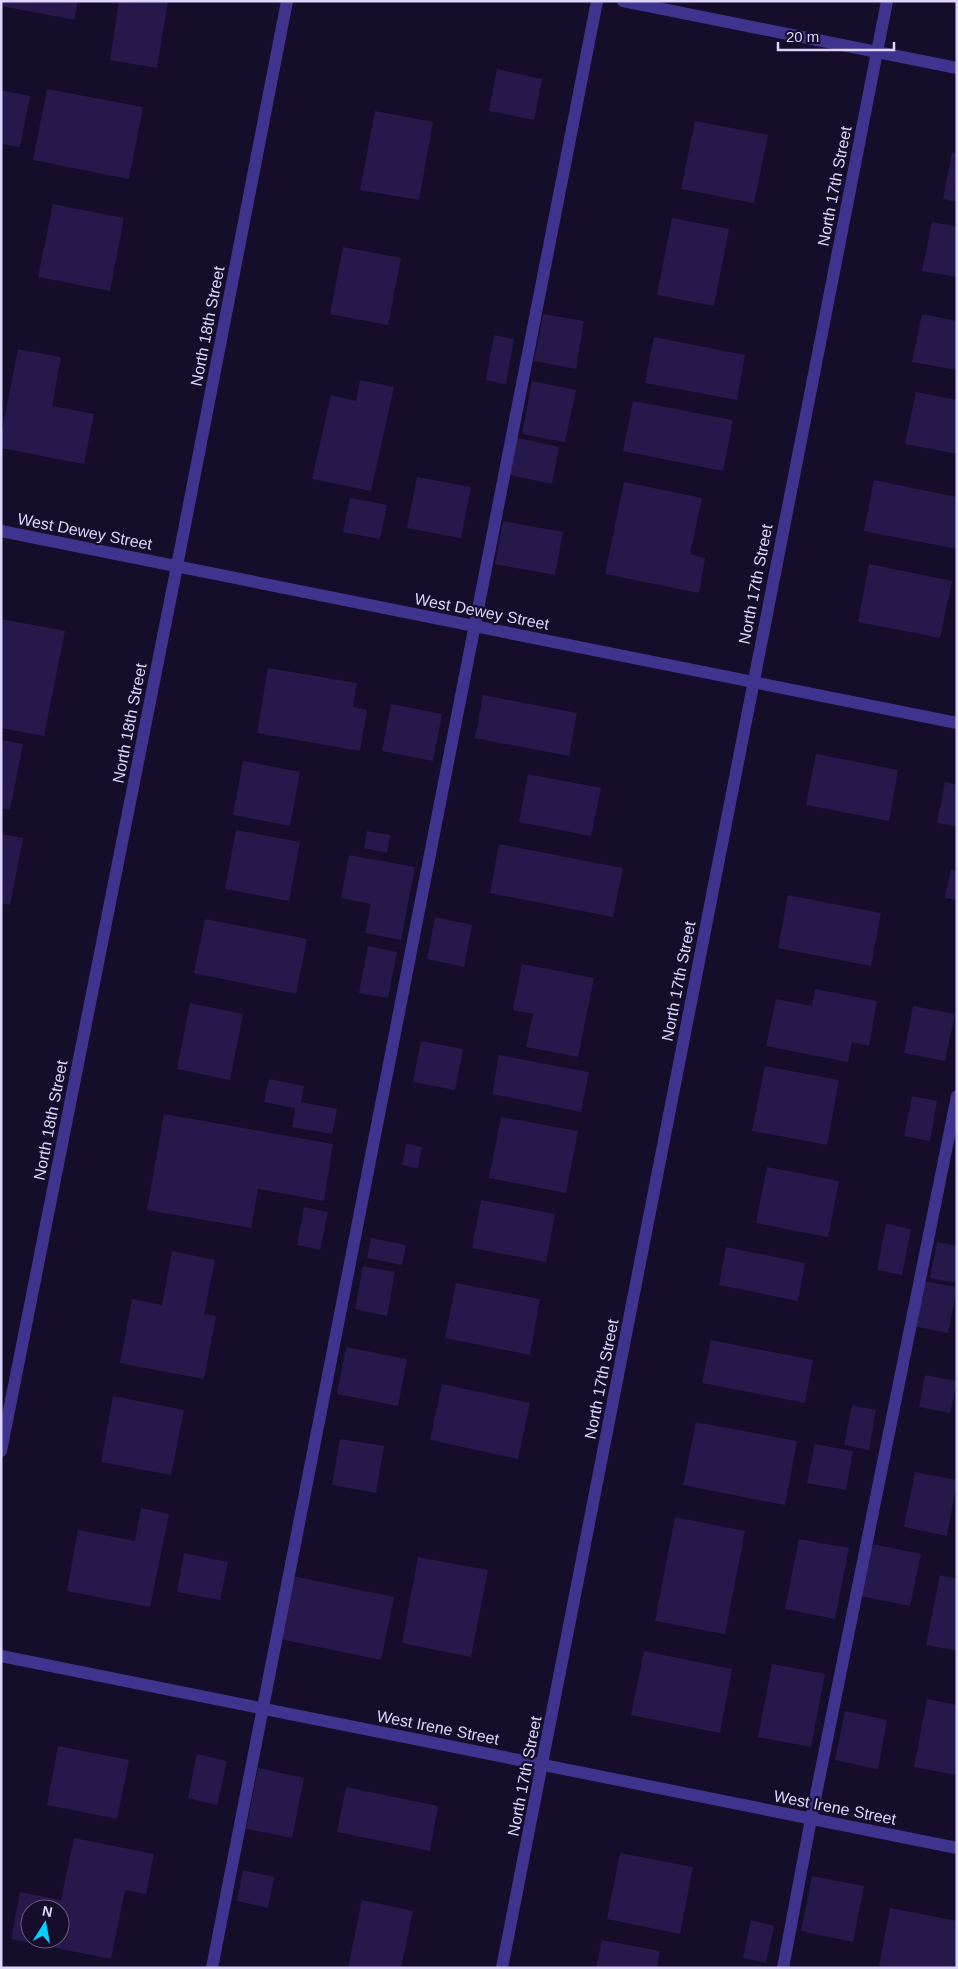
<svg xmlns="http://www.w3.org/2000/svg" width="958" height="1969" font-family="Helvetica,sans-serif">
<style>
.building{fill:#27184c;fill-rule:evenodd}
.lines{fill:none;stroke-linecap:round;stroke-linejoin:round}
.lane{stroke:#3f348d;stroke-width:12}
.street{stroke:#3f348d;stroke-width:12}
.labels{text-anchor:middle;stroke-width:4.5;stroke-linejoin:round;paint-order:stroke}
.street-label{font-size:16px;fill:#ded6ff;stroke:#150d29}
</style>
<rect width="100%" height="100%" fill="#150d29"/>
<!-- building -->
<g class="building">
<polygon points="1,1 78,1 74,20 1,6"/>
<polygon points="119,1 168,1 157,68 110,60"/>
<polygon points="497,69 542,79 534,120 489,111"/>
<polygon points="47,89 143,107 129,179 33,160"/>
<polygon points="1,90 30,96 20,147 1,144"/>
<polygon points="375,111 433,122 419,200 360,190"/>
<polygon points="695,121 768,135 754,203 681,189"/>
<polygon points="952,152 957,153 957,202 943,199"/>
<polygon points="53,204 124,218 110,291 38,277"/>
<polygon points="672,218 729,229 714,306 657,295"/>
<polygon points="932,222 957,227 957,277 922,271"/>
<polygon points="343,247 401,258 388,325 330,314"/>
<polygon points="543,314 584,321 576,369 534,361"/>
<polygon points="922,314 957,321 957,370 912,362"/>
<polygon points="494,335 514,339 506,384 486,380"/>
<polygon points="654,337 745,355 737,400 645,383"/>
<polygon points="18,349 61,357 52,406 94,414 84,464 1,448 1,436"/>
<polygon points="360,380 394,387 371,491 312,479 331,395 356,401"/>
<polygon points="532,381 576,390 565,442 522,434"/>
<polygon points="916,392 957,400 957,454 905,444"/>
<polygon points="633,401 733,420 723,471 623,451"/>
<polygon points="517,438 559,447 552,484 510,475"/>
<polygon points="417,477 471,487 461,538 407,528"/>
<polygon points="874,480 957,497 957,549 864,531"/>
<polygon points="624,482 702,498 690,554 705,558 699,593 605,574"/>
<polygon points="350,498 387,505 380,539 343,532"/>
<polygon points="503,521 563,532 555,575 495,564"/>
<polygon points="869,564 952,581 940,638 858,622"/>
<polygon points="1,619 65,631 44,736 1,728"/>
<polygon points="268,668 357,683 353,707 367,710 360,751 257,733"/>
<polygon points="483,695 577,713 569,756 475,738"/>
<polygon points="391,704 442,714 433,761 382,751"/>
<polygon points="1,740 23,744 10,810 1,808"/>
<polygon points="816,754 898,770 889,821 806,805"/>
<polygon points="243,761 300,772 290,826 233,815"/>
<polygon points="528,774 601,788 591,836 519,822"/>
<polygon points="945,782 957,785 957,827 937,823"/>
<polygon points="236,830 300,842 289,901 225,889"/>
<polygon points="367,831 390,835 387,853 364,848"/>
<polygon points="1,834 23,838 10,905 1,903"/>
<polygon points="499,844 623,868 613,917 490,893"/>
<polygon points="349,855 415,867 401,940 365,933 371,904 341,898"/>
<polygon points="951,869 957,871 957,900 945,898"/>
<polygon points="788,895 881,913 871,966 778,948"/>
<polygon points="435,917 472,925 464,967 427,959"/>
<polygon points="205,919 307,939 296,994 194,973"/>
<polygon points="368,946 397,952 388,998 359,993"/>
<polygon points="522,964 594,978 578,1057 526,1047 533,1014 513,1010"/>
<polygon points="815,989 877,1001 869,1046 852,1042 848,1062 766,1046 776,999 812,1006"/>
<polygon points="190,1003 243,1014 230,1080 177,1069"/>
<polygon points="913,1006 955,1014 945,1061 904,1053"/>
<polygon points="421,1041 463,1049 455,1090 413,1082"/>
<polygon points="499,1055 589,1072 581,1112 492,1094"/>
<polygon points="765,1066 839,1080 827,1145 752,1131"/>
<polygon points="269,1079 304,1086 301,1102 337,1109 332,1134 292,1127 295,1108 264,1102"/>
<polygon points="912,1096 937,1101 930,1141 904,1136"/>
<polygon points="164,1114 333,1144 324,1201 258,1189 251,1228 147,1210"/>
<polygon points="501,1117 578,1131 566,1193 489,1178"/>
<polygon points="406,1144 422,1147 418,1168 402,1165"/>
<polygon points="767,1167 839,1181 828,1237 756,1223"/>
<polygon points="481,1200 555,1214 546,1262 472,1248"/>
<polygon points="304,1207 328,1212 320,1250 297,1245"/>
<polygon points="886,1224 911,1229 902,1275 877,1270"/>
<polygon points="371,1238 406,1245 402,1265 367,1258"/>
<polygon points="937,1242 957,1246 957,1283 930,1278"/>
<polygon points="726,1247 805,1263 798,1301 719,1285"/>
<polygon points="172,1251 215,1260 204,1314 216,1316 204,1379 120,1363 132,1299 162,1305"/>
<polygon points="363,1266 395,1272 387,1316 355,1309"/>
<polygon points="922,1281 957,1287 948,1333 913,1326"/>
<polygon points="456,1283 540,1299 530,1355 445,1338"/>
<polygon points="711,1340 813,1360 805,1403 702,1383"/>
<polygon points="346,1347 407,1359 398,1406 337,1394"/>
<polygon points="925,1375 957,1381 950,1413 919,1407"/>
<polygon points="442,1384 530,1403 518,1459 430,1440"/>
<polygon points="113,1396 184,1410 171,1475 101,1462"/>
<polygon points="852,1405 876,1410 869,1450 844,1445"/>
<polygon points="696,1422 797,1441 785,1505 683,1485"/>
<polygon points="340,1439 384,1446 376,1493 332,1485"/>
<polygon points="815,1444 853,1451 846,1490 807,1483"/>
<polygon points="915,1472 957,1480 947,1536 904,1527"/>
<polygon points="141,1508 169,1514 150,1607 67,1591 78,1530 135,1541"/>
<polygon points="675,1517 745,1531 725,1634 655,1621"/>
<polygon points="799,1539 849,1548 835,1619 785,1609"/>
<polygon points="872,1544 921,1554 910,1606 861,1596"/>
<polygon points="184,1553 228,1562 220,1600 177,1592"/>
<polygon points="418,1557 488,1570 471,1657 402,1643"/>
<polygon points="940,1575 957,1579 957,1651 926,1645"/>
<polygon points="293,1576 394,1597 381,1660 280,1639"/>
<polygon points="644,1651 732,1669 720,1733 631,1715"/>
<polygon points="772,1664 825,1674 811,1747 758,1737"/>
<polygon points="927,1699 957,1705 957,1775 914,1767"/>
<polygon points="845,1711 887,1720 878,1769 835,1760"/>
<polygon points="58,1746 129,1760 117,1819 47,1805"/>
<polygon points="197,1754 227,1761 217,1805 188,1798"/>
<polygon points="258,1768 304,1778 292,1838 246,1829"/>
<polygon points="346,1787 438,1806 430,1851 337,1832"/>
<path d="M 74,1838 L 154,1854 L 146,1894 L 125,1890 L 111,1959 L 11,1939 L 20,1892 L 61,1900 ZM 30,1909 L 60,1909 L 60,1939 L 30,1939 Z"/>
<polygon points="620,1853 693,1867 680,1934 607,1919"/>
<polygon points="243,1870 274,1877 268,1908 237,1901"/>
<polygon points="812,1876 864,1886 853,1942 801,1931"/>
<polygon points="362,1900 413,1911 401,1968 348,1968"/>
<polygon points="890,1908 957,1921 957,1968 889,1968 879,1966"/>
<polygon points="751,1920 774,1926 766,1963 743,1958"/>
<polygon points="602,1940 660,1951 657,1968 596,1968"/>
</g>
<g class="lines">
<!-- lane -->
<g class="lane">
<polyline points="212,1968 597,1"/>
<polyline points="783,1968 811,1819 957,1096"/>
</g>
<!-- street -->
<g class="street">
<polyline points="623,1 957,68"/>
<polyline points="1,531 957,723"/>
<polyline points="1,1451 177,566 287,1"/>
<polyline points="1,1656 957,1848"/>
<polyline points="502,1968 887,1"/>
</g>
</g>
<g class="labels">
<!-- street labels -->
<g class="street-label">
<text transform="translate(834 186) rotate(-79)" y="6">North 17th Street</text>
<text transform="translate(207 326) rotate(-79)" y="6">North 18th Street</text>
<text transform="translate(85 531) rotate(11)" y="6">West Dewey Street</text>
<text transform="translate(755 584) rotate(-79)" y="6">North 17th Street</text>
<text transform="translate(482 611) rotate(11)" y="6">West Dewey Street</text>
<text transform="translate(129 723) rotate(-79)" y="6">North 18th Street</text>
<text transform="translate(678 981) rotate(-79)" y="6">North 17th Street</text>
<text transform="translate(50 1120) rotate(-79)" y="6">North 18th Street</text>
<text transform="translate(601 1379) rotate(-79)" y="6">North 17th Street</text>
<text transform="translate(438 1727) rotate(11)" y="6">West Irene Street</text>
<text transform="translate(524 1776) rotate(-79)" y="6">North 17th Street</text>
<text transform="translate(835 1807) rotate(11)" y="6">West Irene Street</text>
</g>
</g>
<!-- border -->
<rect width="958" height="1969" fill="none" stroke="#ded6ff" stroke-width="5"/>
<!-- north arrow -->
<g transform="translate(45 1924) rotate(11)"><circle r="24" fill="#150d29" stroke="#655d7f"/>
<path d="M0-4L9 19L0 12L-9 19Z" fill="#02d0ff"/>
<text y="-8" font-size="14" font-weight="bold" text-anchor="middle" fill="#ded6ff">N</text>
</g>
<!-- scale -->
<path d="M778 42v8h116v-8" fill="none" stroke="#ded6ff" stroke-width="2.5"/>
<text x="786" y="42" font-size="15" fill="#ded6ff" stroke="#150d29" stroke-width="4" paint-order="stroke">20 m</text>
</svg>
